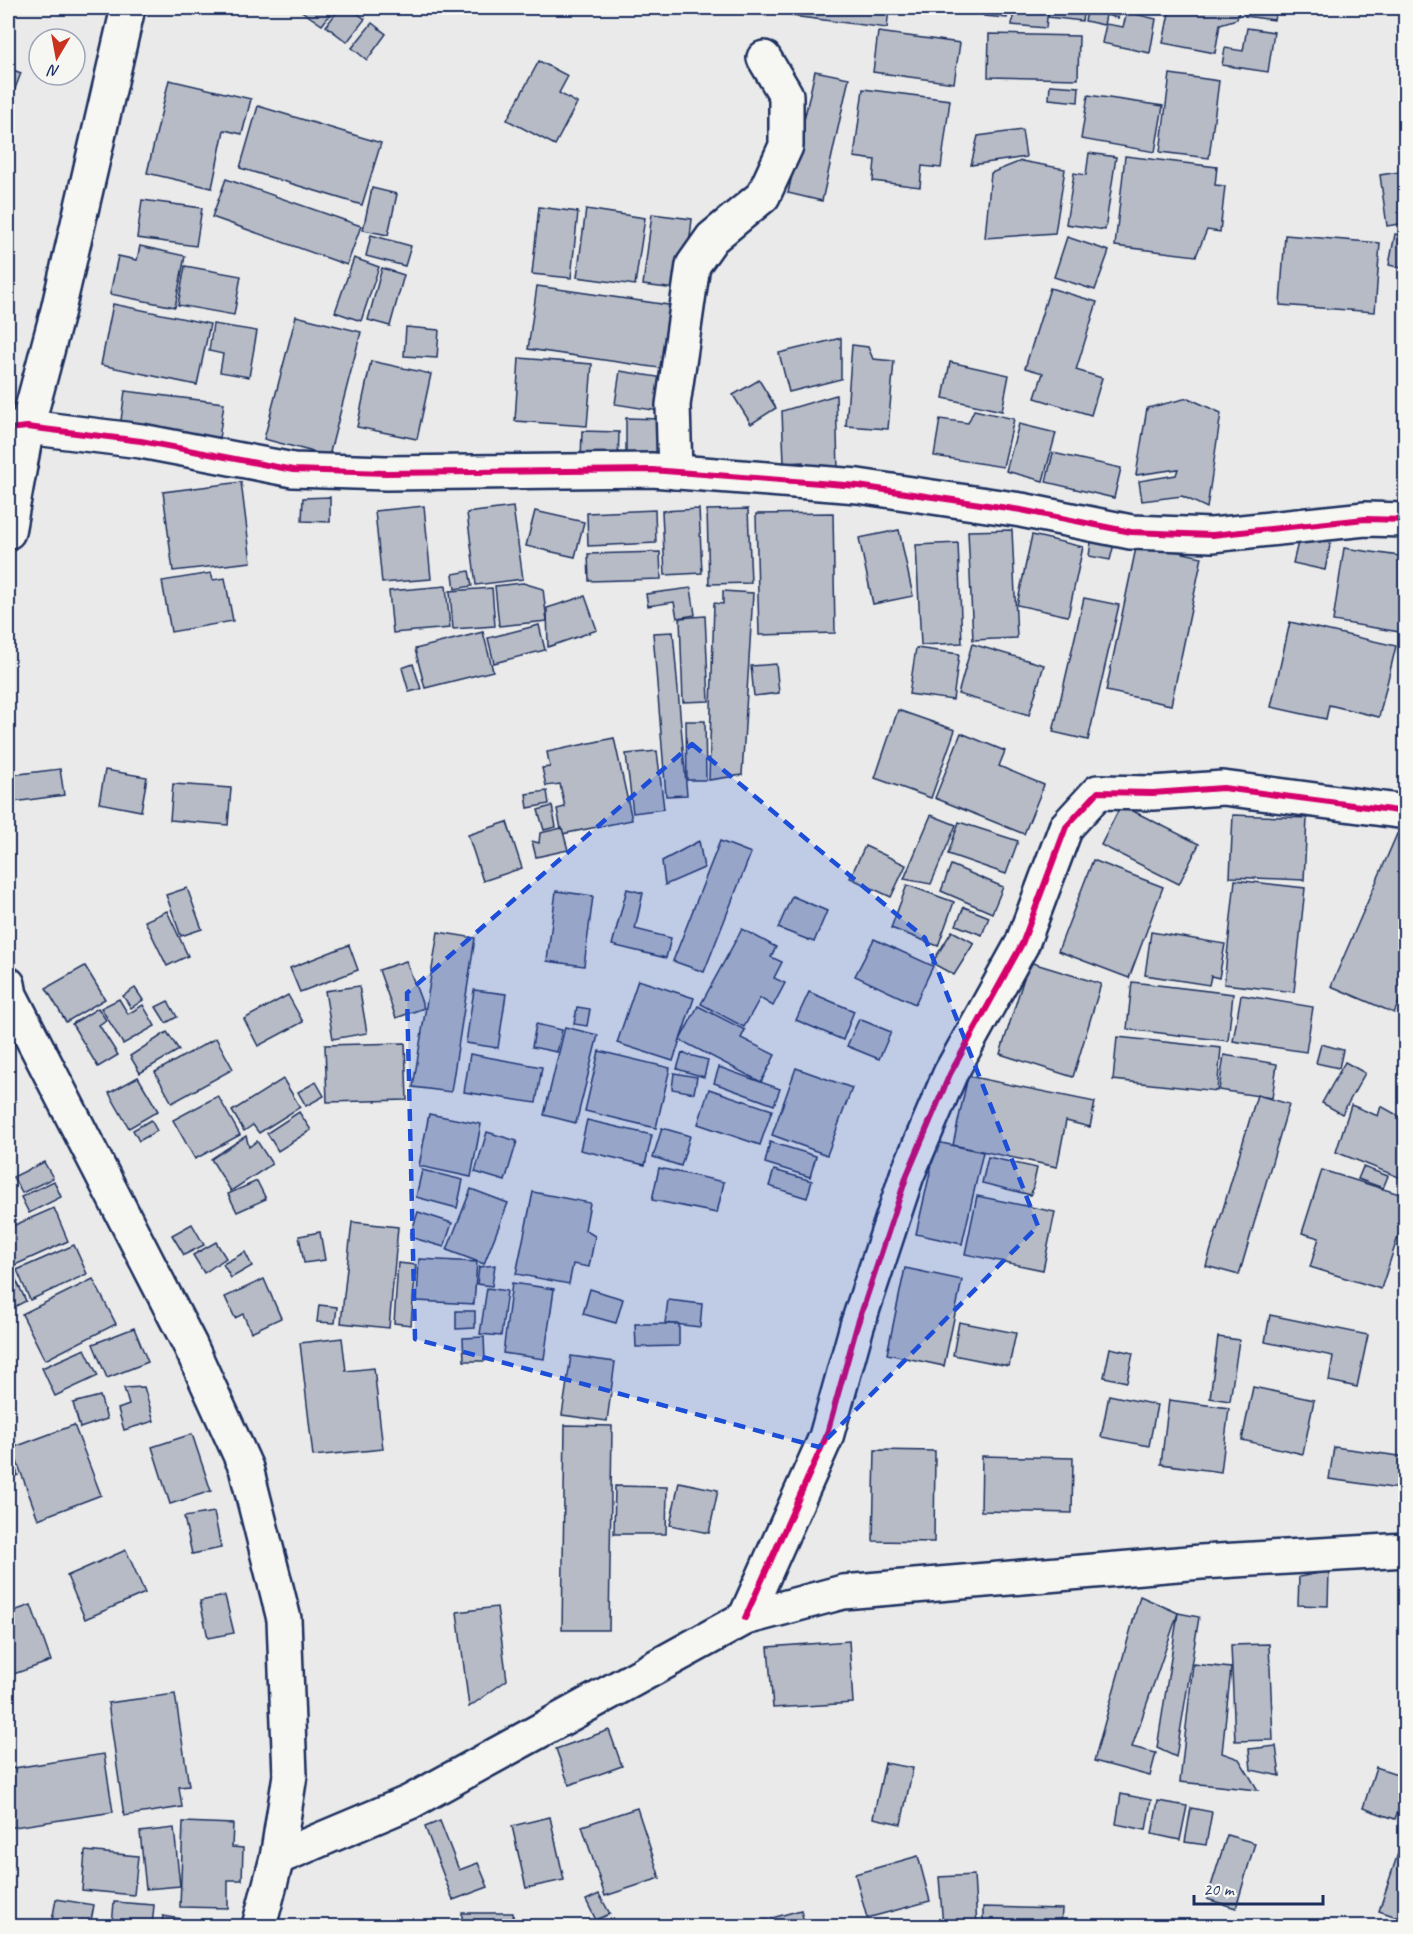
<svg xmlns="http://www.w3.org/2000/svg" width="1413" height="1934" font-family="Caveat,sans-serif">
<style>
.building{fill:#b6bbc6;stroke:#1b2f5e;stroke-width:1.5}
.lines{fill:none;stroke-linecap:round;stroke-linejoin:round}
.minor-casing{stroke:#1b2f5e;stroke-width:38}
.minor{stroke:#f6f6f2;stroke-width:33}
.cycleway-casing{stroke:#f6f6f2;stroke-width:10}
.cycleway{stroke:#d6006c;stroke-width:6}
.marked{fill:#1d4ed8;fill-opacity:0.2;stroke:#1d4ed8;stroke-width:4.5;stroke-dasharray:12 8;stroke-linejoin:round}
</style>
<rect width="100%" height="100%" fill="#e9eae9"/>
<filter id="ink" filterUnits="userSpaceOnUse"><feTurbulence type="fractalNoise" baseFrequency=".0167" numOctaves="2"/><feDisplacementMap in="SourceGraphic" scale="12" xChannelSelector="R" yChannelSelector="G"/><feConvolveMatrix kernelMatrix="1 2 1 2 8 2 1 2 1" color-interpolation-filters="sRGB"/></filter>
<g filter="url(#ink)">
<!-- building -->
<g class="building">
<polygon points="297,8 335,8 322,25"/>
<polygon points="340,8 350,8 365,19 347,42 326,26"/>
<polygon points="793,8 889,8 887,28 792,16"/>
<polygon points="984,8 1007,8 1007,18 984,16"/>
<polygon points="1014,8 1048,8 1046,28 1012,25"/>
<polygon points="1050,8 1084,8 1082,21 1048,17"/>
<polygon points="1088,8 1121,8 1118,18 1106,15 1104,25 1085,21"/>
<polygon points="1170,8 1240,8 1237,19 1220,24 1215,53 1163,43"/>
<polygon points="1246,8 1277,8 1274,20 1245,16"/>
<polygon points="1127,12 1156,19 1150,53 1102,43 1106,24 1123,27"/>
<polygon points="372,23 386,34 367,60 352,48"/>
<polygon points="1247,28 1274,32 1268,72 1222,65 1225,48 1243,51"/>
<polygon points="878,32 960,43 954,83 873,72"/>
<polygon points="989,34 1079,36 1078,79 988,77"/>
<polygon points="539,61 568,76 559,93 577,103 555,145 507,120"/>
<polygon points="8,68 21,73 8,107"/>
<polygon points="815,71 849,78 822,201 788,193"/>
<polygon points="1170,74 1219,81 1209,158 1160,152"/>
<polygon points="169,80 251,99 242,134 224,130 212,188 147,173"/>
<polygon points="1050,85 1079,87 1078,102 1049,99"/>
<polygon points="863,89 950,100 941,168 922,166 920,187 873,181 875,160 854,157"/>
<polygon points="1088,95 1163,106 1155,152 1081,139"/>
<polygon points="258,106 381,143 362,205 240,168"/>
<polygon points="1022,130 1026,157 971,165 978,136"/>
<polygon points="1089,153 1116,157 1105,230 1066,224 1074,173 1086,175"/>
<polygon points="1125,156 1217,167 1215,185 1225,186 1220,232 1207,230 1196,256 1115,246"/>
<polygon points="1021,161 1065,169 1055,233 985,238 991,173"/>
<polygon points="1406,171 1406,223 1387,226 1380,175"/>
<polygon points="226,179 361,226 347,265 212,217"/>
<polygon points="372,188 397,194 388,235 363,230"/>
<polygon points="142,200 202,208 196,246 137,238"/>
<polygon points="539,207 578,212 571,278 532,274"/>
<polygon points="586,209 645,218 635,285 577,277"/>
<polygon points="652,214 692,219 684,290 643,285"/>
<polygon points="1395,234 1406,236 1406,269 1389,265"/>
<polygon points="371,235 411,246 405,266 366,256"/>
<polygon points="1285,235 1380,243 1375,312 1280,305"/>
<polygon points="1067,237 1109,251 1095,290 1054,277"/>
<polygon points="140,246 185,256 175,307 110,294 118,256 137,260"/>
<polygon points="354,258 379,267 361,321 335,312"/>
<polygon points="185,266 241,276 234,315 178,305"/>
<polygon points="382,268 404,275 390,326 368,320"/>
<polygon points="537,286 675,306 666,369 528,349"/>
<polygon points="1050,288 1097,302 1076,370 1102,378 1091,415 1035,398 1043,373 1025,368"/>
<polygon points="113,304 210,324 197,385 101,365"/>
<polygon points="296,316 361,332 329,456 264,439"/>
<polygon points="213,324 257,331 249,377 220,372 223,354 209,351"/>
<polygon points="406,327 439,330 437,358 404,356"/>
<polygon points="841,338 841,379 789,392 779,353"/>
<polygon points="852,345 868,347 873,359 894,361 888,429 846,426"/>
<polygon points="519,358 592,364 587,426 515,421"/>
<polygon points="371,361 431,374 417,439 357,427"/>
<polygon points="950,362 1009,375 1002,411 943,398"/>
<polygon points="620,371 664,378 659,411 615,404"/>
<polygon points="759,380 776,408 751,424 733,395"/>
<polygon points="125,391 224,403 218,446 119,435"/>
<polygon points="836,395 838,471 803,473 803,462 784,463 782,411"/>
<polygon points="1188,398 1221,413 1207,508 1182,496 1142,501 1139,481 1176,475 1178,469 1136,475 1147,408"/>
<polygon points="974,410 1014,419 1003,467 934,456 940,419 968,423"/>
<polygon points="626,418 661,419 661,456 626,455"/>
<polygon points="1019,424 1056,433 1043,481 1006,471"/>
<polygon points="582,431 619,432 618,462 581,461"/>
<polygon points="1053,453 1121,468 1114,498 1046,482"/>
<polygon points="241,482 251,562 173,571 163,492"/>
<polygon points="330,497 330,522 302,521 303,498"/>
<polygon points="424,506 431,579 382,583 375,511"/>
<polygon points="513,507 523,579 476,585 467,513"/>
<polygon points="699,509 702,573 665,575 662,511"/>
<polygon points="748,509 751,583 709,584 707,510"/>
<polygon points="655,510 656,543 588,546 587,513"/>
<polygon points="535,511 584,522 575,557 526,546"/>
<polygon points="833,513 835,633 759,635 756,514"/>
<polygon points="899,530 913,596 873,604 859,538"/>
<polygon points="1012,530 1017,638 973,640 968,531"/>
<polygon points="1300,534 1331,540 1325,570 1293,563"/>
<polygon points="1032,535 1083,547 1068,616 1017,605"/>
<polygon points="1092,535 1115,540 1110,560 1089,556"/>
<polygon points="958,543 962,643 921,645 916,545"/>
<polygon points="1137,543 1202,557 1171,705 1106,691"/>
<polygon points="1344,548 1406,557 1406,633 1333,621"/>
<polygon points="660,552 661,579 589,581 588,554"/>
<polygon points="469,571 472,586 455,589 453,574"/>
<polygon points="211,573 213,580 225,578 233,621 171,632 162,581"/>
<polygon points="523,583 543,589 547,621 499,626 495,586"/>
<polygon points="446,586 450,628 393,633 389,591"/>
<polygon points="492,588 495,626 453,629 450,591"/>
<polygon points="691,588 695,615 677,618 674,602 648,606 646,594"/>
<polygon points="723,591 753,593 742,775 709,780 714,603 723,604"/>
<polygon points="585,596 597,630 548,647 547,608"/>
<polygon points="1084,598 1119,605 1088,740 1053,732"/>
<polygon points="705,616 709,701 683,702 680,618"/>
<polygon points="1290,622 1396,646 1379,717 1329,705 1326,719 1271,707"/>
<polygon points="539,625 545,650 494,663 488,638"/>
<polygon points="483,632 493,671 425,688 415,649"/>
<polygon points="673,632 687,795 666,796 653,633"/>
<polygon points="972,644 1044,665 1029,715 958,694"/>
<polygon points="916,648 959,654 953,700 909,694"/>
<polygon points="413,664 421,689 409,692 402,668"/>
<polygon points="776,664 779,693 754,696 751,666"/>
<polygon points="1406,665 1406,718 1400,718"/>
<polygon points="898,710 955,730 931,798 875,778"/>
<polygon points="686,721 705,721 706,780 687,780"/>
<polygon points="961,733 1005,751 999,766 1044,785 1024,834 935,798"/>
<polygon points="614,738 632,820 562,834 557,809 565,807 560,784 546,786 542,768 550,767 547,752"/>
<polygon points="657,751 664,809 633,813 626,754"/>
<polygon points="60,769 64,795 14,802 11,775"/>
<polygon points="105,770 147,777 141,811 99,803"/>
<polygon points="173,784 231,788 228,825 170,820"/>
<polygon points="547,791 549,804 528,808 526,794"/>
<polygon points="1121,805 1199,844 1179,884 1101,845"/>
<polygon points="552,806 556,827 544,830 538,810"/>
<polygon points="931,815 956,825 931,884 904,879"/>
<polygon points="1233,815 1307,818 1304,880 1230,877"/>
<polygon points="507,822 522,868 483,881 468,835"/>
<polygon points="959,822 1018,841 1006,874 948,854"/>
<polygon points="562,828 568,850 536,857 532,841 539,843 540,833"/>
<polygon points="1397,834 1406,838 1406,987 1394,1013 1331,986"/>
<polygon points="699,841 704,868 665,885 662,861"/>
<polygon points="720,841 751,853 704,972 673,961"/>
<polygon points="865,846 906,865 891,897 850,878"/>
<polygon points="1093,860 1163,887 1129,978 1058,951"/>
<polygon points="951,865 1003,887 992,913 941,891"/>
<polygon points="1235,880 1305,888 1294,992 1224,984"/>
<polygon points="907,885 954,902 938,946 891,928"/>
<polygon points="187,888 202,929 181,936 166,895"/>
<polygon points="627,889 643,893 635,929 671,938 666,958 612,945"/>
<polygon points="556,891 593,896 584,966 547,961"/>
<polygon points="792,896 827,911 814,942 778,928"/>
<polygon points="964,907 989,917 982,935 956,925"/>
<polygon points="167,911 188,956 167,966 145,921"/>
<polygon points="742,929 776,947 771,957 782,962 774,978 785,983 773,1006 760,998 744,1027 701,1004"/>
<polygon points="952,931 974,943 954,975 932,963"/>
<polygon points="438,932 475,938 451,1092 413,1087"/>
<polygon points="1151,932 1225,944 1219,978 1211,976 1209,985 1145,975"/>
<polygon points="874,939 933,966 915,1004 855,976"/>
<polygon points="349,945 358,970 300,992 290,968"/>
<polygon points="406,961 424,1008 396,1018 379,970"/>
<polygon points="1029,962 1101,984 1073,1077 1000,1054"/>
<polygon points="85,966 105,999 66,1022 46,988"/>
<polygon points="638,980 694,998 673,1061 617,1043"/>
<polygon points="1132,982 1233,994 1228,1041 1127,1029"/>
<polygon points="359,986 367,1033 333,1039 325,991"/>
<polygon points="135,988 143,1000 131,1008 123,996"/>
<polygon points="474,990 506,994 498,1048 466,1043"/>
<polygon points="809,992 854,1011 843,1040 796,1020"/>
<polygon points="288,995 303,1022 258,1046 244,1019"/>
<polygon points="1241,995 1313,1007 1306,1052 1233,1041"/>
<polygon points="119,999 128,1014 143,1005 155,1026 123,1044 101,1008"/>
<polygon points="168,1001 177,1017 166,1023 156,1007"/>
<polygon points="698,1006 745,1030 741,1038 775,1055 761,1082 680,1040"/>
<polygon points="577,1007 590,1009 587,1026 574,1024"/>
<polygon points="98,1008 106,1020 99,1025 118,1055 98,1067 72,1024"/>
<polygon points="859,1019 891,1032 879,1059 847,1046"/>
<polygon points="536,1024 562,1030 557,1052 532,1047"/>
<polygon points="565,1027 598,1035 576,1123 544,1115"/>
<polygon points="167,1032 179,1050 140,1073 130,1056"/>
<polygon points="1117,1037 1221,1048 1217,1091 1113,1080"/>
<polygon points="216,1038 233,1069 172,1103 155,1072"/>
<polygon points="405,1043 407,1100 327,1102 325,1045"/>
<polygon points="1321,1044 1343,1050 1339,1068 1316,1063"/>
<polygon points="599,1051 670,1068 656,1128 585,1111"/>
<polygon points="682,1053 708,1060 704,1077 677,1069"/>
<polygon points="470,1054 542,1067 536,1103 464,1092"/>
<polygon points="1224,1055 1277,1064 1272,1098 1219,1090"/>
<polygon points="1345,1062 1365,1073 1342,1114 1322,1103"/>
<polygon points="719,1067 780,1089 774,1105 714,1083"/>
<polygon points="796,1068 852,1088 827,1155 772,1135"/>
<polygon points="674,1073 697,1077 694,1093 672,1089"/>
<polygon points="968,1076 1095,1102 1090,1127 1066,1121 1057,1167 953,1145"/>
<polygon points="138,1077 158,1111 129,1128 109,1093"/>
<polygon points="283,1079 300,1107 259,1133 253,1125 244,1131 232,1111"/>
<polygon points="316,1082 324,1096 306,1106 298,1092"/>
<polygon points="709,1089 772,1110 760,1145 698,1124"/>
<polygon points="1257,1095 1289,1104 1239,1275 1206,1266"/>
<polygon points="218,1096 240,1135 195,1159 173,1120"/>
<polygon points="1351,1105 1378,1116 1381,1106 1406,1120 1406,1180 1336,1152"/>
<polygon points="299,1112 311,1130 278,1151 267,1133"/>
<polygon points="429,1114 481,1124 471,1177 419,1166"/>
<polygon points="151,1120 157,1131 139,1141 133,1130"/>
<polygon points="587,1120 652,1135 645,1165 580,1150"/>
<polygon points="662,1128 690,1136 681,1166 653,1157"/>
<polygon points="487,1132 517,1141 505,1181 475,1172"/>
<polygon points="246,1136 249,1147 257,1141 272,1164 231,1191 211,1159"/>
<polygon points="770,1142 816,1156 810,1177 765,1163"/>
<polygon points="937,1142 983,1152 962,1244 916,1234"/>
<polygon points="988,1157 1037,1168 1031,1195 982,1183"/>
<polygon points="44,1162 53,1178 22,1193 13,1177"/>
<polygon points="1363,1167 1388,1176 1383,1188 1358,1179"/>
<polygon points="659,1168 724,1182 717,1213 652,1200"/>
<polygon points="422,1170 463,1180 457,1208 416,1197"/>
<polygon points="774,1170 812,1181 807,1198 769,1186"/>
<polygon points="1322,1170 1406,1196 1406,1212 1381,1289 1310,1267 1319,1238 1302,1233"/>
<polygon points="54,1181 61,1197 29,1213 21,1197"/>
<polygon points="257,1181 266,1199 237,1212 228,1194"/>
<polygon points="471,1189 508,1203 484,1264 447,1250"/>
<polygon points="533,1192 590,1203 585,1230 595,1236 589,1267 573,1264 569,1284 516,1274"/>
<polygon points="977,1196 1055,1212 1043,1270 965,1254"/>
<polygon points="54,1208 68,1241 15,1265 8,1249 8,1228"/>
<polygon points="418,1212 452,1223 444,1247 410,1237"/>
<polygon points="352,1222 398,1227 389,1328 341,1323"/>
<polygon points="192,1224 204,1245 184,1255 172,1235"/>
<polygon points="320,1232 325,1260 304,1263 299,1236"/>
<polygon points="216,1242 226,1258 204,1273 193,1255"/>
<polygon points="74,1245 87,1274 30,1300 17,1270"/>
<polygon points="245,1252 252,1266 231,1278 223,1264"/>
<polygon points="419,1259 477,1262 474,1304 417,1301"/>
<polygon points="398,1263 416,1265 411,1325 394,1323"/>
<polygon points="495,1265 492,1286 477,1284 479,1267"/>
<polygon points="905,1268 962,1280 944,1366 887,1354"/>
<polygon points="12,1271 26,1301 8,1310 8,1273"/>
<polygon points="93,1279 116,1324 45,1360 22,1314"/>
<polygon points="264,1279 281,1318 251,1332 243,1314 235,1318 225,1297"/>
<polygon points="512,1283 554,1289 544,1359 503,1353"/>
<polygon points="487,1288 507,1291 501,1336 480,1334"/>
<polygon points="590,1289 623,1299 616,1323 583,1314"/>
<polygon points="668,1300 702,1304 700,1327 665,1323"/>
<polygon points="319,1305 337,1307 335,1323 317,1322"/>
<polygon points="456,1311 475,1311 475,1328 456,1329"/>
<polygon points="1270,1315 1368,1335 1357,1387 1329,1381 1333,1356 1265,1342"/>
<polygon points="959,1322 1016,1333 1009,1366 953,1355"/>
<polygon points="635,1324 679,1324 679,1346 636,1347"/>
<polygon points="134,1328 148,1362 107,1378 93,1344"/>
<polygon points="484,1337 485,1361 464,1361 463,1338"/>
<polygon points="1218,1337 1239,1340 1230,1401 1210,1398"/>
<polygon points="342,1338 346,1371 374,1368 383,1449 313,1456 300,1343"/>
<polygon points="1110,1348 1133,1353 1127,1382 1104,1377"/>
<polygon points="85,1349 98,1376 55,1396 42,1368"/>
<polygon points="571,1356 615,1362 607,1421 562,1415"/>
<polygon points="144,1387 154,1421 124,1430 118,1409 129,1405 124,1388"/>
<polygon points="1253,1387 1314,1400 1303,1454 1242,1440"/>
<polygon points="1109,1395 1157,1405 1149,1446 1101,1437"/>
<polygon points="100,1396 107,1419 80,1428 73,1403"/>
<polygon points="1169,1400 1229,1408 1221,1472 1161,1464"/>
<polygon points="74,1425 101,1495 38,1519 12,1448"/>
<polygon points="565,1425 612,1426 609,1630 562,1630"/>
<polygon points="192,1434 211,1491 170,1504 152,1447"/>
<polygon points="1334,1447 1406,1457 1406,1490 1329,1479"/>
<polygon points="875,1450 935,1451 934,1542 873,1541"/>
<polygon points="10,1453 18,1475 8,1479 8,1454"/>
<polygon points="982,1456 1073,1458 1072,1513 981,1511"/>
<polygon points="679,1482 718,1490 709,1533 670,1525"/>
<polygon points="615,1486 667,1487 666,1534 614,1534"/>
<polygon points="214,1512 221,1548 192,1554 184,1517"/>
<polygon points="126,1550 145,1593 85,1619 67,1576"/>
<polygon points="1329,1571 1328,1606 1298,1605 1299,1577"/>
<polygon points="225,1596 234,1633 208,1638 200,1601"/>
<polygon points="1140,1596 1178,1613 1132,1747 1156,1753 1150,1776 1094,1761"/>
<polygon points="31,1605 51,1661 8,1676 8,1613"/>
<polygon points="497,1607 507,1680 469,1707 457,1612"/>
<polygon points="1178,1613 1199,1617 1176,1757 1157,1748"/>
<polygon points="849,1641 853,1703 773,1708 768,1647"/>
<polygon points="1269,1644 1273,1740 1235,1741 1231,1645"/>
<polygon points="1193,1664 1231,1668 1222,1753 1239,1759 1258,1790 1180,1782"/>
<polygon points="175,1694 189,1786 179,1787 182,1807 124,1816 108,1703"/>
<polygon points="609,1730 622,1766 569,1785 556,1749"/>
<polygon points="1276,1746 1280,1776 1251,1770 1249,1749"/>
<polygon points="104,1754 113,1812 8,1828 8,1769"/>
<polygon points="885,1763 913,1768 901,1824 873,1818"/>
<polygon points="1376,1767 1406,1777 1406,1789 1395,1819 1363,1808"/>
<polygon points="1121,1794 1151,1800 1146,1830 1116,1824"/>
<polygon points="1158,1801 1187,1806 1180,1840 1152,1834"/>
<polygon points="637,1808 660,1878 605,1896 582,1826"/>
<polygon points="1191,1808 1212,1812 1206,1845 1185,1842"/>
<polygon points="550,1817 564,1880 526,1888 512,1826"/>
<polygon points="440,1821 459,1870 478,1863 488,1887 453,1900 425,1827"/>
<polygon points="183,1822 233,1824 232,1847 243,1848 242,1880 228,1880 228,1908 180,1907"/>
<polygon points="174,1828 180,1886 146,1889 140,1832"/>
<polygon points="1227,1835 1255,1843 1236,1908 1207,1899"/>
<polygon points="1404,1835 1406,1836 1406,1920 1379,1911"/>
<polygon points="85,1851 138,1856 134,1895 82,1890"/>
<polygon points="918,1856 930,1901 867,1918 855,1874"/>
<polygon points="974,1875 977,1926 943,1926 939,1877"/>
<polygon points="599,1894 610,1914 596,1920 586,1900"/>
<polygon points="56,1899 94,1905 90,1926 51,1926"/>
<polygon points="114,1902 154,1905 152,1926 112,1926"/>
<polygon points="983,1907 1062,1909 1061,1926 983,1926"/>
<polygon points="801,1910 805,1926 774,1926 772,1918"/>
<polygon points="462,1913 513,1913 514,1926 462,1926"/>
<polygon points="163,1916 226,1926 161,1926"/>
<polygon points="767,1920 768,1926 720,1926"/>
</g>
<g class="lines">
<defs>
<g id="minor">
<polyline points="8,429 27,427 141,441 293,470 386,473 652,470 858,486 1021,510 1131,532 1212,535 1365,519 1406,520"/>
<polyline points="675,472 673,405 693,265 712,238 763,196 786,146 786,95 764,58"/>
<polyline points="8,532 27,427 58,310 128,8"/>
<polyline points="8,984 10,995 190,1345 246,1468 284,1619 290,1775 277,1858 259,1926"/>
<polyline points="745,1618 826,1437 857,1326 907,1175 950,1074 1022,944 1066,827 1098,792 1153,793 1223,788 1406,812"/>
<polyline points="277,1858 410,1802 745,1618 843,1592 1201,1562 1406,1550"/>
</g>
</defs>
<!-- minor casing -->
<use href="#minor" class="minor-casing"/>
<!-- minor -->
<use href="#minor" class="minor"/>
<defs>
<g id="cycleway">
<polyline points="8,429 27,427 141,441 293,470 386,473 652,470 858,486 1021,510 1131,532 1212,535 1365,519 1406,520"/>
<polyline points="745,1618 826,1437 857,1326 907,1175 950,1074 1022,944 1066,827 1098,792 1153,793 1223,788 1406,812"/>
</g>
</defs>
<!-- cycleway casing -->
<use href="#cycleway" class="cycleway-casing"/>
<!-- cycleway -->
<use href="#cycleway" class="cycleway"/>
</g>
</g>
<!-- marked area -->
<path class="marked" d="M 692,744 L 925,938 L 1038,1226 L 819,1447 L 415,1339 L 407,993 Z"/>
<!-- margin -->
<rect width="1413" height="1934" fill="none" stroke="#f6f6f2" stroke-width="30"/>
<rect x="15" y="15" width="1383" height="1904" fill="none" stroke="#1b2f5e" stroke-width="2" filter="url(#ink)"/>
<!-- north arrow -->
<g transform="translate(57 57) rotate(190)"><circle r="28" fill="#f6f6f2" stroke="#9ea6b7" stroke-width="1.5"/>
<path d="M0-4.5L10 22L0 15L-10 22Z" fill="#c8321e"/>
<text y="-9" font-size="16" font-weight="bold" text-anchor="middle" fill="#1b2f5e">N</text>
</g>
<!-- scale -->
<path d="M1194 1895v9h129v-9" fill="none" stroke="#1b2f5e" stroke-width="3"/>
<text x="1203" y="1895" font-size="18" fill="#1b2f5e" stroke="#f6f6f2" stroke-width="4.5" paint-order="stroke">20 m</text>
</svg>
